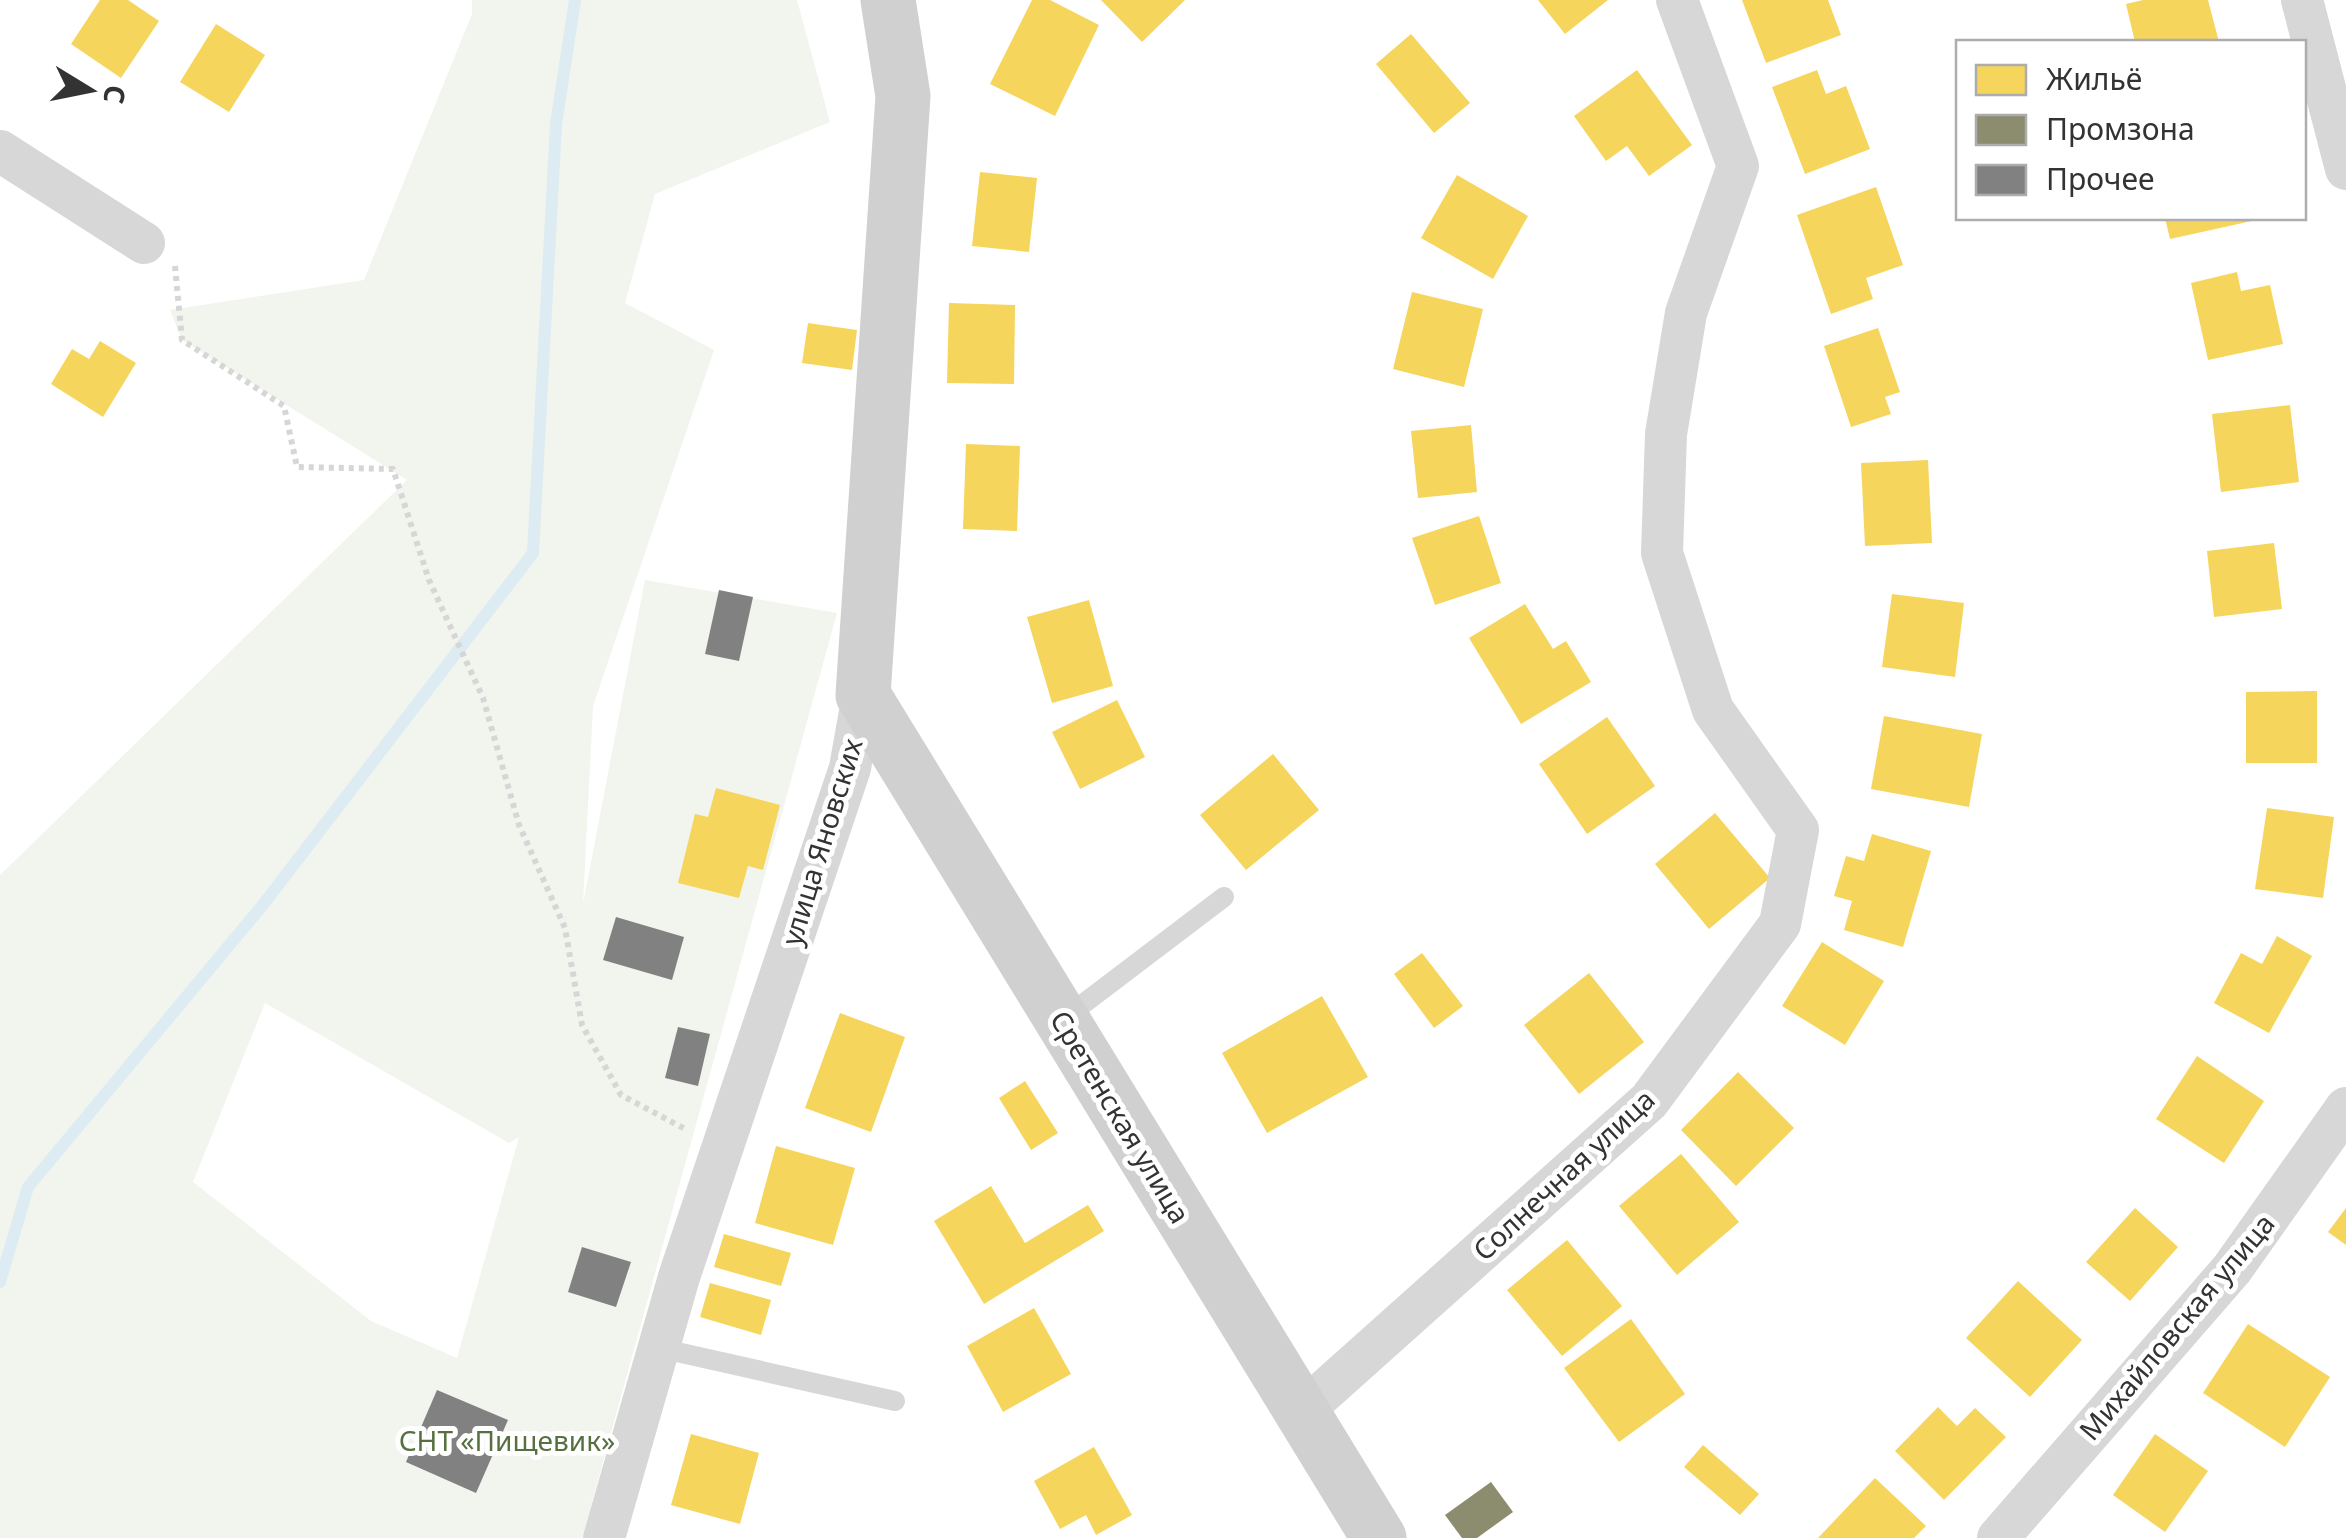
<svg xmlns="http://www.w3.org/2000/svg" width="2346" height="1538" font-family="'Noto Sans',sans-serif">
<style>
.green{fill:#f1f5ed;fill-rule:evenodd}
.homes{fill:#f6d55c}
.industry{fill:#8c8c6e}
.lines{fill:none;stroke-linecap:round;stroke-linejoin:round}
.stream{stroke:#ddebf3;stroke-width:12}
.building{fill:#818181}
.path{stroke:#d6d6d6;stroke-width:6;stroke-dasharray:5 5;stroke-linecap:butt}
.lane{stroke:#d7d7d7;stroke-width:20}
.street{stroke:#d7d7d7;stroke-width:42}
.secondary{stroke:#d0d0d0;stroke-width:55}
.labels{text-anchor:middle;stroke-width:10;stroke-linejoin:round;paint-order:stroke}
.street-label{font-size:28px;fill:#333;stroke:#fff}
.park-label{font-size:28px;fill:#56703f;stroke:#fff}
</style>
<rect width="100%" height="100%" fill="#fff"/>
<!-- green -->
<path class="green" d="M 472,0 L 797,0 L 830,122 L 655,194 L 625,303 L 714,350 L 593,706 L 583,904 L 645,580 L 837,613 L 582,1538 L 0,1538 L 0,875 L 407,480 L 182,340 L 170,310 L 364,280 L 472,14 ZM 265,1003 L 509,1143 L 519,1137 L 457,1358 L 371,1321 L 193,1182 Z"/>
<!-- homes -->
<g class="homes">
<polygon points="100,0 128,0 159,21 121,78 71,44"/>
<polygon points="1032,0 1050,0 1099,25 1055,116 990,84"/>
<polygon points="1101,0 1185,0 1142,42"/>
<polygon points="1538,0 1608,0 1565,34"/>
<polygon points="1742,0 1828,0 1841,35 1766,63"/>
<polygon points="2143,0 2208,0 2219,42 2135,42 2126,4"/>
<polygon points="216,24 265,55 229,112 180,82"/>
<polygon points="1411,34 1470,103 1434,133 1376,64"/>
<polygon points="1637,70 1692,145 1649,176 1627,146 1606,161 1574,116"/>
<polygon points="1817,70 1826,94 1846,86 1870,149 1805,174 1772,87"/>
<polygon points="980,172 1037,178 1029,252 972,246"/>
<polygon points="1457,175 1528,216 1493,279 1421,238"/>
<polygon points="1876,187 1903,265 1866,278 1873,299 1831,314 1797,215"/>
<polygon points="2165,218 2261,218 2261,219 2170,239"/>
<polygon points="2237,272 2241,291 2270,285 2283,344 2208,360 2191,283"/>
<polygon points="1412,292 1483,309 1464,387 1393,369"/>
<polygon points="949,303 1015,305 1014,384 947,383"/>
<polygon points="808,323 857,330 852,370 802,363"/>
<polygon points="1878,328 1900,392 1885,397 1891,414 1851,427 1824,346"/>
<polygon points="100,341 136,363 103,417 51,384 72,349 89,359"/>
<polygon points="2290,405 2299,482 2221,492 2212,414"/>
<polygon points="1471,425 1477,492 1418,498 1411,431"/>
<polygon points="966,444 1020,446 1017,531 963,529"/>
<polygon points="1928,460 1932,543 1865,546 1861,463"/>
<polygon points="1479,516 1501,583 1435,605 1412,538"/>
<polygon points="2274,543 2282,609 2214,617 2207,551"/>
<polygon points="1892,594 1964,603 1955,677 1882,667"/>
<polygon points="1089,600 1113,686 1052,703 1027,617"/>
<polygon points="1525,604 1553,649 1566,641 1591,682 1521,724 1469,638"/>
<polygon points="2317,691 2317,763 2246,763 2246,692"/>
<polygon points="1117,700 1145,757 1080,789 1052,732"/>
<polygon points="1884,716 1982,734 1969,807 1871,789"/>
<polygon points="1607,717 1655,786 1587,834 1539,764"/>
<polygon points="1273,754 1319,810 1246,870 1200,815"/>
<polygon points="716,788 780,805 763,870 748,866 739,898 678,883 695,814 708,817"/>
<polygon points="2267,808 2334,817 2323,898 2255,889"/>
<polygon points="1715,813 1770,878 1709,929 1655,864"/>
<polygon points="1872,834 1931,851 1903,947 1844,930 1852,901 1834,896 1846,856 1864,861"/>
<polygon points="2277,936 2312,956 2269,1033 2214,1003 2241,953 2262,964"/>
<polygon points="1822,942 1884,981 1845,1045 1782,1006"/>
<polygon points="1422,953 1463,1006 1434,1028 1394,974"/>
<polygon points="1589,973 1644,1042 1579,1094 1524,1025"/>
<polygon points="1322,996 1368,1077 1267,1133 1222,1053"/>
<polygon points="840,1013 905,1037 871,1132 805,1108"/>
<polygon points="2197,1056 2264,1101 2224,1163 2156,1119"/>
<polygon points="1738,1072 1794,1128 1736,1186 1681,1130"/>
<polygon points="1025,1081 1058,1133 1031,1150 999,1098"/>
<polygon points="776,1146 855,1168 833,1245 755,1223"/>
<polygon points="1681,1154 1739,1222 1677,1275 1619,1206"/>
<polygon points="991,1186 1025,1243 1088,1205 1104,1231 984,1304 934,1221"/>
<polygon points="2135,1208 2178,1247 2130,1301 2086,1262"/>
<polygon points="2346,1208 2346,1245 2328,1232"/>
<polygon points="724,1234 791,1253 781,1286 714,1267"/>
<polygon points="1567,1240 1622,1306 1562,1356 1507,1290"/>
<polygon points="2018,1281 2082,1340 2030,1397 1966,1338"/>
<polygon points="710,1283 771,1300 761,1335 700,1317"/>
<polygon points="1034,1308 1071,1374 1003,1412 967,1346"/>
<polygon points="1631,1319 1685,1394 1619,1442 1564,1368"/>
<polygon points="2248,1324 2330,1377 2285,1447 2203,1393"/>
<polygon points="1938,1407 1957,1426 1975,1408 2006,1437 1944,1500 1895,1451"/>
<polygon points="691,1434 759,1453 740,1524 671,1505"/>
<polygon points="2155,1434 2208,1471 2165,1532 2113,1495"/>
<polygon points="1703,1445 1759,1494 1740,1515 1684,1467"/>
<polygon points="1094,1447 1132,1515 1096,1535 1086,1515 1060,1529 1034,1481"/>
<polygon points="1875,1478 1926,1526 1914,1538 1818,1538"/>
</g>
<!-- industry -->
<polygon class="industry" points="1491,1482 1513,1512 1477,1538 1462,1538 1445,1515"/>
<g class="lines">
<!-- stream -->
<polyline class="stream" points="0,1282 28,1187 262,906 533,553 556,124 575,0"/>
</g>
<!-- building -->
<g class="building">
<polygon points="719,590 753,597 739,661 705,654"/>
<polygon points="616,917 684,937 672,980 603,960"/>
<polygon points="678,1027 710,1034 698,1086 665,1078"/>
<polygon points="582,1247 631,1262 616,1307 568,1292"/>
<polygon points="437,1390 508,1420 476,1493 406,1462"/>
</g>
<g class="lines">
<!-- path -->
<polyline class="path" points="175,266 182,340 284,406 297,467 393,469 429,580 483,698 519,825 565,928 582,1025 621,1095 687,1130"/>
<!-- lane -->
<g class="lane">
<polyline points="1062,1020 1224,897"/>
<polyline points="659,1348 895,1401"/>
</g>
<!-- street -->
<g class="street">
<polyline points="2302,0 2346,169"/>
<polyline points="0,151 144,243"/>
<polyline points="1300,1413 1649,1101 1780,924 1798,830 1713,710 1662,553 1666,434 1686,313 1738,166 1677,0"/>
<polyline points="604,1538 679,1277 850,768 863,695"/>
<polyline points="1998,1538 2232,1269 2346,1108"/>
</g>
<!-- secondary -->
<polyline class="secondary" points="888,0 903,96 863,695 1379,1538"/>
</g>
<g class="labels">
<!-- street labels -->
<g class="street-label">
<text transform="translate(822 842) rotate(-73)" y="10">улица Яновских</text>
<text transform="translate(1120 1117) rotate(59)" y="10">Сретенская улица</text>
<text transform="translate(1564 1175) rotate(-43)" y="10">Солнечная улица</text>
<text transform="translate(2177 1327) rotate(-50)" y="10">Михайловская улица</text>
</g>
<!-- park labels -->
<g class="park-label">
<text x="507" y="1451">СНТ «Пищевик»</text>
</g>
</g>
<!-- legend -->
<rect x="1956" y="40" width="350" height="180" fill="#ffffff" stroke="#adadad" stroke-width="2.5"/>
<rect x="1976" y="65" width="50" height="30" fill="#f6d55c" stroke="#adadad" stroke-width="2.5"/>
<text x="2046" y="90" font-size="30" fill="#333333">Жильё</text>
<rect x="1976" y="115" width="50" height="30" fill="#8c8c6e" stroke="#adadad" stroke-width="2.5"/>
<text x="2046" y="140" font-size="30" fill="#333333">Промзона</text>
<rect x="1976" y="165" width="50" height="30" fill="#818181" stroke="#adadad" stroke-width="2.5"/>
<text x="2046" y="190" font-size="30" fill="#333333">Прочее</text>
<!-- north arrow -->
<g transform="translate(90 90) rotate(100)" stroke="#ffffff" stroke-width="8" paint-order="stroke">
<path d="M0-8L18 38L0 25L-18 38Z" fill="#333333"/>
<text y="-15" font-size="28" font-weight="bold" text-anchor="middle" fill="#333333">С</text>
</g>
</svg>
